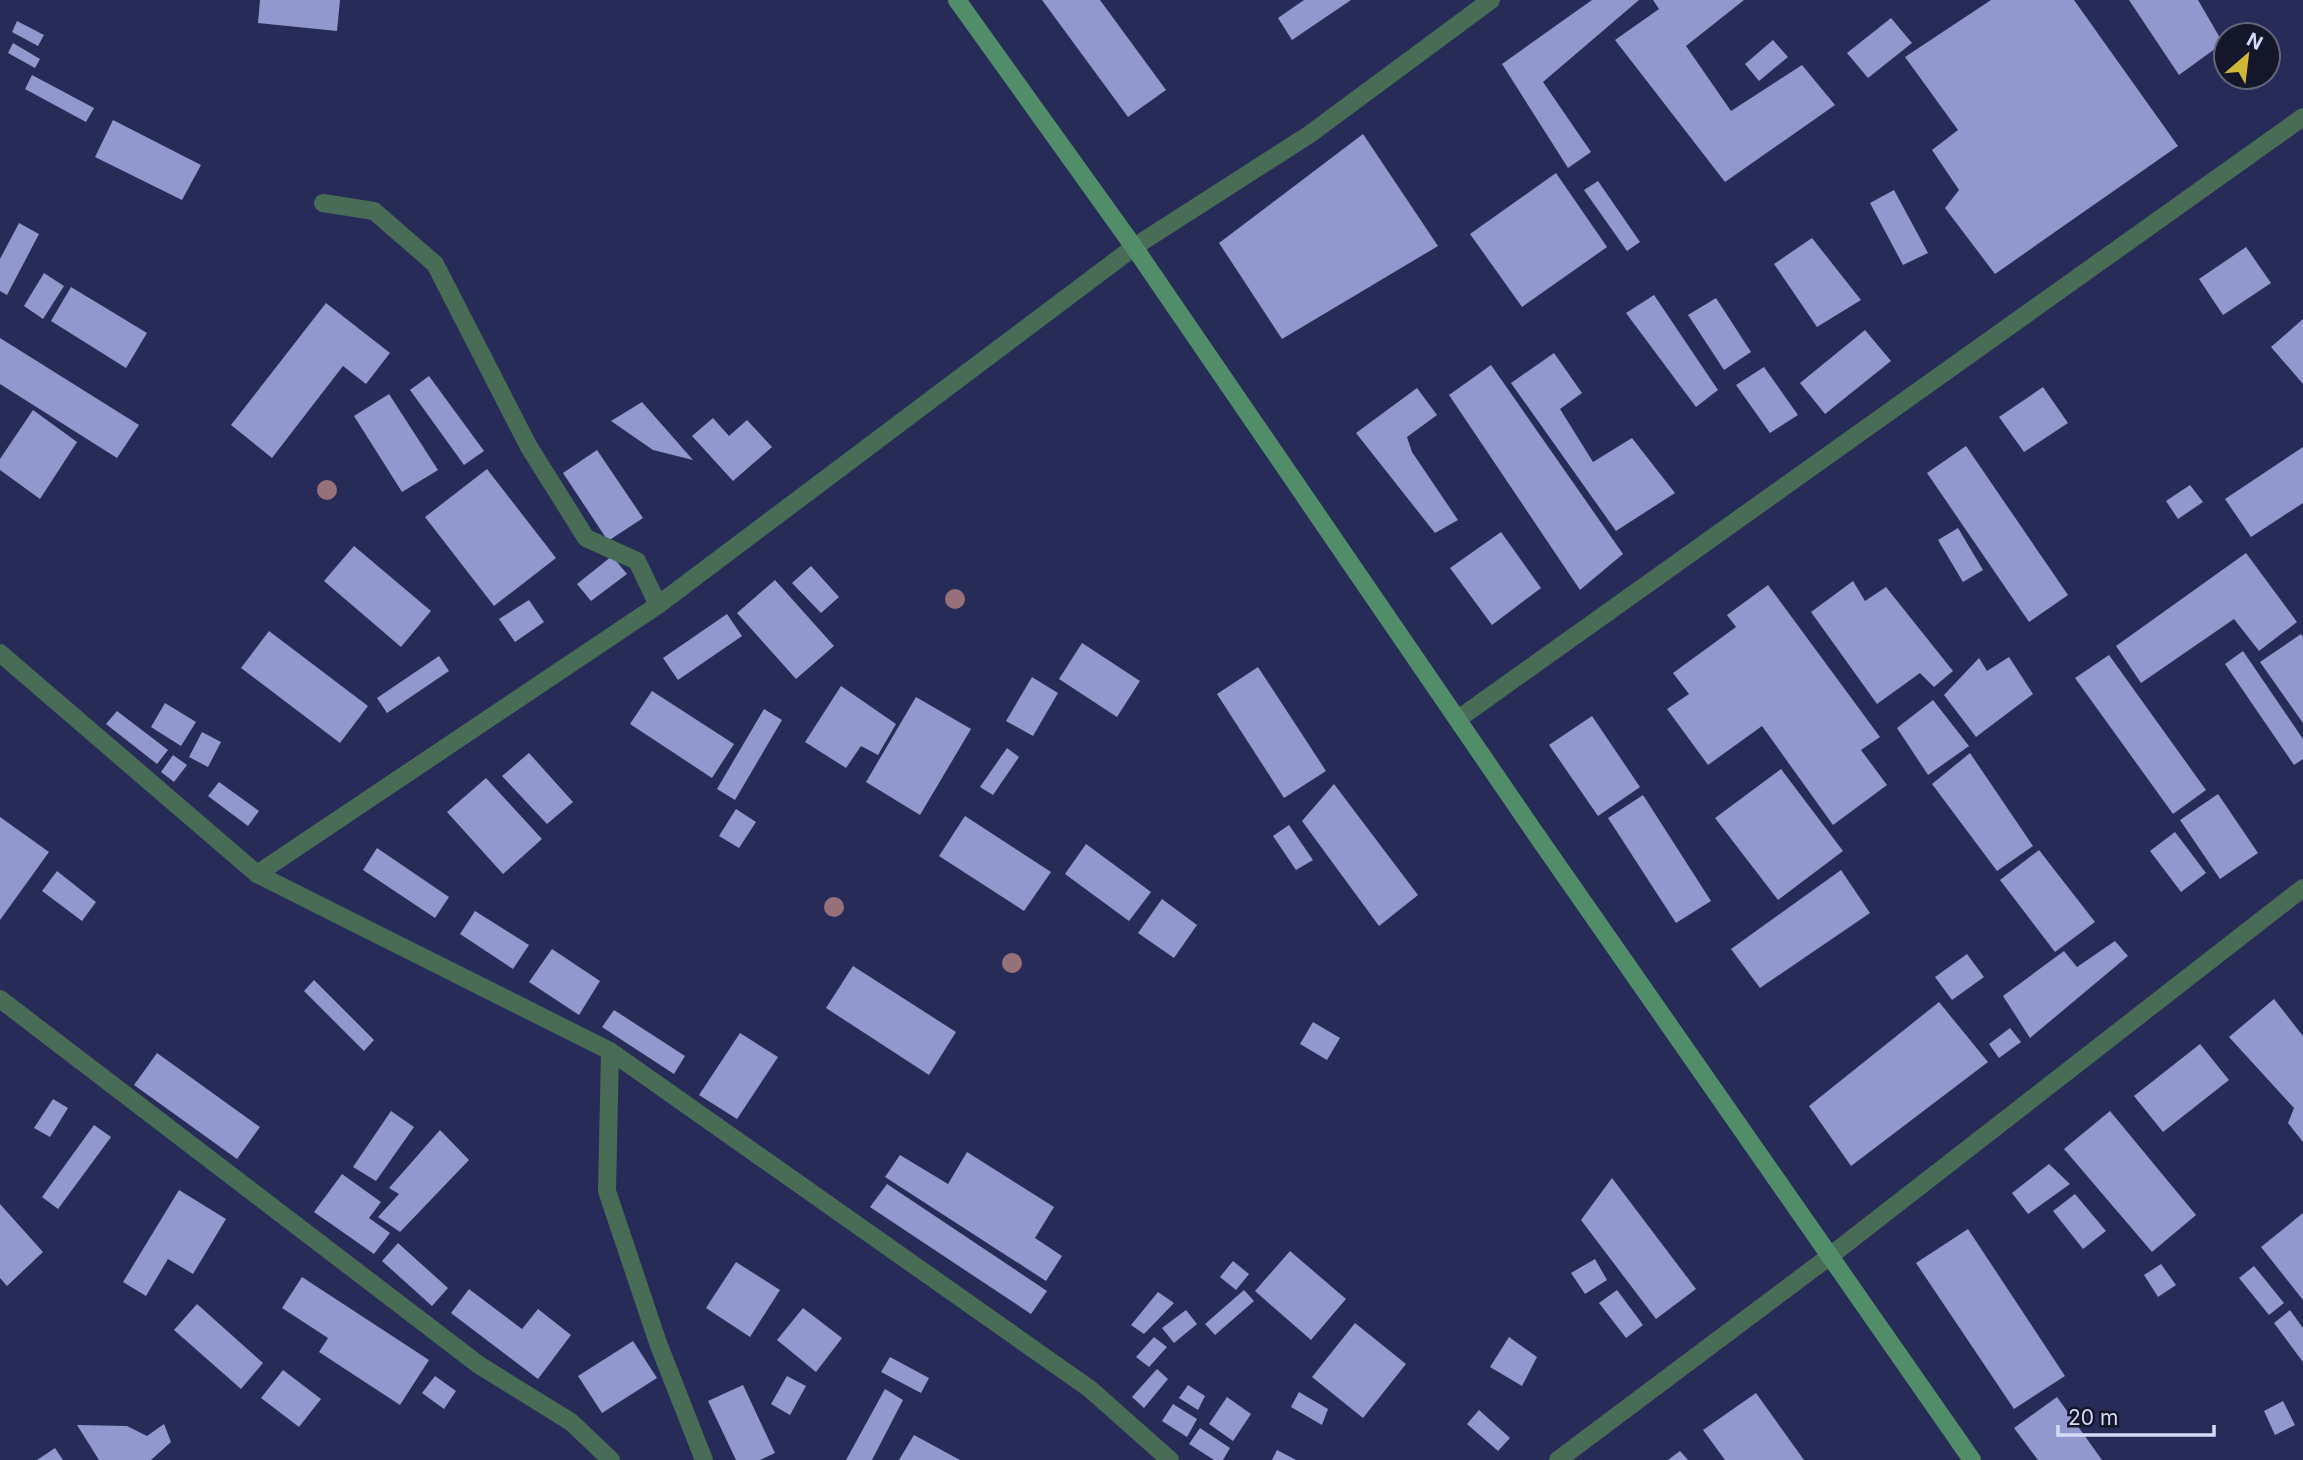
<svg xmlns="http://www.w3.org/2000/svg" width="2303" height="1460" font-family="Inter,sans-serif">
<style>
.building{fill:#9098cd}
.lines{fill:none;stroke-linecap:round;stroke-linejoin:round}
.minor{stroke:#486c56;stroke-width:18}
.secondary{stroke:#528d6a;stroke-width:18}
.tree{fill:#977179}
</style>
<rect width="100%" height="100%" fill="#272b57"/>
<!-- building -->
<g class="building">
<polygon points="260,0 340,0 337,31 258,23"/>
<polygon points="1042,0 1100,0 1166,90 1128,117"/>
<polygon points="1304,0 1351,0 1292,40 1278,18"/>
<polygon points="1592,0 1639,0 1543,82 1591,152 1568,168 1502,64"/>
<polygon points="1653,0 1744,0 1686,46 1731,111 1802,65 1835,105 1725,182 1615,40 1659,9"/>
<polygon points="1991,0 2074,0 2178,146 1995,274 1945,208 1959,190 1932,150 1958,130 1905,57"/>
<polygon points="2129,0 2198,0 2223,43 2179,75"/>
<polygon points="1891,18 1912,43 1868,78 1847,53"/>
<polygon points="17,21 44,35 38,46 12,32"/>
<polygon points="1773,40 1788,57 1759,81 1745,64"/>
<polygon points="13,43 40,59 35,68 8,53"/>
<polygon points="32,75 94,108 86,122 25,89"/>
<polygon points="113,120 201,165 182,200 95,157"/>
<polygon points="1363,134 1438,246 1282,339 1219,243"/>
<polygon points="1556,173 1607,247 1522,307 1470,234"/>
<polygon points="1598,181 1640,242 1627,251 1584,190"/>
<polygon points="1894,190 1928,253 1903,265 1870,203"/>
<polygon points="19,223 39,234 7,295 0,291 0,259"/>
<polygon points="1812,238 1861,300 1817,327 1774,264"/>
<polygon points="2246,247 2271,283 2223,315 2199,279"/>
<polygon points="44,273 64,286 43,319 24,306"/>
<polygon points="71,287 147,333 126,368 51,321"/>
<polygon points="1654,295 1718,390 1696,407 1626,313"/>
<polygon points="1716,298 1751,352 1724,370 1688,315"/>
<polygon points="326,303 390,353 366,384 343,366 272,458 231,425"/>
<polygon points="2303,319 2303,384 2271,347"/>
<polygon points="1865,330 1891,361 1825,414 1800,383"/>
<polygon points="0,338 139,425 117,458 0,384"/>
<polygon points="1554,353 1582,393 1560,409 1593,462 1632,438 1675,493 1616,531 1511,383"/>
<polygon points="1491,365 1623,554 1580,590 1449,395"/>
<polygon points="1764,367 1798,415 1770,433 1736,385"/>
<polygon points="429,376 484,451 464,465 410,390"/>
<polygon points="2043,387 2068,423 2024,452 1999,417"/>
<polygon points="1417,388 1437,415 1407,437 1412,452 1458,520 1435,533 1356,433"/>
<polygon points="389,394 438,470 402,492 354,416"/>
<polygon points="642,402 693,460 653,450 611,421"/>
<polygon points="33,410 77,442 40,499 0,470 0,459"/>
<polygon points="713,418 729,436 747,420 772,447 733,481 692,436"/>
<polygon points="1966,446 2068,595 2029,622 1927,473"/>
<polygon points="2303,447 2303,503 2251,537 2225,499"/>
<polygon points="597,450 643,518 608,541 563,473"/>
<polygon points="487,469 556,558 494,606 425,517"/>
<polygon points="2190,485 2203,502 2178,519 2166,501"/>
<polygon points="1958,528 1983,570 1963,582 1938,540"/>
<polygon points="1501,532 1541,588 1492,625 1450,568"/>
<polygon points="354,546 431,611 401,647 324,581"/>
<polygon points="2246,553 2297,622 2259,651 2234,619 2141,683 2116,646"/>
<polygon points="612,556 627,574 591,601 577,584"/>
<polygon points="811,566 839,597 821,613 792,583"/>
<polygon points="775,580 834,646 796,679 737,613"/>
<polygon points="1853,581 1865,601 1886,587 1953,671 1934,687 1920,673 1877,704 1811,612"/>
<polygon points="1768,585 1880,737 1861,750 1887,785 1833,825 1762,726 1708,765 1667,709 1689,694 1673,673 1736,627 1727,615"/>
<polygon points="529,600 544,622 515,642 499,619"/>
<polygon points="727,614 742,636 678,680 663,658"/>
<polygon points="269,631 368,706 340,743 241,668"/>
<polygon points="2301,634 2303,637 2303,723 2260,662"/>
<polygon points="1082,643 1140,681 1117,717 1059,679"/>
<polygon points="2243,651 2303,739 2303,759 2294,765 2225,664"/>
<polygon points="2109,655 2206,790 2173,814 2075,678"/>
<polygon points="439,656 449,671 387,713 377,698"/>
<polygon points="2009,657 2033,694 1976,737 1944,695 1979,658 1987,671"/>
<polygon points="1258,667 1326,771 1284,798 1217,694"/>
<polygon points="1032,677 1058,693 1033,736 1006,721"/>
<polygon points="841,686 896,724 878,755 861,746 846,768 805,742"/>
<polygon points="652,691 734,744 712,778 630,724"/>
<polygon points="916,697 971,729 920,815 866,782"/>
<polygon points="1933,700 1969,746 1928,775 1897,728"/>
<polygon points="165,703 196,722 181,746 151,727"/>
<polygon points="764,709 782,720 735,800 717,789"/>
<polygon points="117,711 168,750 157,764 106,724"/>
<polygon points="1592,716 1640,787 1598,816 1549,745"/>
<polygon points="202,732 221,742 208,767 189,757"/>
<polygon points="1007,748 1019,757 993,795 980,787"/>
<polygon points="529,753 573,802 547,824 502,776"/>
<polygon points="1970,753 2033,846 1997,871 1932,784"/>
<polygon points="173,755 187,765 174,782 161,772"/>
<polygon points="1781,769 1843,851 1778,900 1715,818"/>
<polygon points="486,778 542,839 503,874 447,812"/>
<polygon points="219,782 259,811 248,826 208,796"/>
<polygon points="1334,784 1418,895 1379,926 1302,821"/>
<polygon points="2218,794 2258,853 2220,879 2180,820"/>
<polygon points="1643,795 1711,901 1676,923 1608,818"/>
<polygon points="736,809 756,822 739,848 719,836"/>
<polygon points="965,816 1051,872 1024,911 939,856"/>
<polygon points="0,817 49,852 0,920"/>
<polygon points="1289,825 1313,860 1296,870 1273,836"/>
<polygon points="2175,832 2206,873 2181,892 2150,851"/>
<polygon points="1086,844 1151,892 1129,921 1065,874"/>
<polygon points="377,848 449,897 435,918 363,870"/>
<polygon points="2039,850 2095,922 2055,952 2000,880"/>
<polygon points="1841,870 1870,913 1760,988 1731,949"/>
<polygon points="57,871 96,902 82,921 42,891"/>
<polygon points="1162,899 1197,925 1174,958 1138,933"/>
<polygon points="475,911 529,945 513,969 460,934"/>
<polygon points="2115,941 2128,956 2030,1038 2003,996 2064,951 2077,967"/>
<polygon points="552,949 600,981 579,1015 529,982"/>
<polygon points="1967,954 1984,977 1952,1000 1935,977"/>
<polygon points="853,966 956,1032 929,1075 826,1008"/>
<polygon points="314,980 374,1040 364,1051 304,991"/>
<polygon points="2274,999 2303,1036 2303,1142 2288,1123 2294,1108 2229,1037"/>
<polygon points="1939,1002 1988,1062 1851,1166 1809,1106"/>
<polygon points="614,1010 685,1056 674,1074 602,1027"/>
<polygon points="1313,1022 1340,1038 1327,1060 1300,1044"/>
<polygon points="2010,1028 2021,1042 1999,1058 1989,1044"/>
<polygon points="740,1033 778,1057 737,1119 699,1095"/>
<polygon points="2200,1044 2229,1080 2163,1132 2134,1096"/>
<polygon points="157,1053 260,1127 237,1159 134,1085"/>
<polygon points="53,1099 68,1108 50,1137 34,1128"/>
<polygon points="391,1111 414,1127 376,1181 353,1167"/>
<polygon points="2110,1111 2196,1215 2152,1252 2064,1149"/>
<polygon points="94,1125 111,1137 58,1209 42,1197"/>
<polygon points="440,1130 469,1160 400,1232 378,1217 399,1194 389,1188"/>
<polygon points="967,1152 1054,1207 1035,1238 1062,1256 1046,1281 885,1177 900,1155 948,1184"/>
<polygon points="2049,1164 2070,1184 2028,1214 2012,1193"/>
<polygon points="342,1174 381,1202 369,1218 390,1233 374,1254 314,1212"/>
<polygon points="1612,1178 1696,1289 1656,1319 1581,1220"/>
<polygon points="887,1184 1047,1291 1031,1314 870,1207"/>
<polygon points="179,1190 226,1219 193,1274 168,1259 146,1296 123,1282"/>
<polygon points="2075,1194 2106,1231 2083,1249 2053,1211"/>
<polygon points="0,1204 43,1252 7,1286 0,1278"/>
<polygon points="2303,1213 2303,1300 2261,1247"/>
<polygon points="1968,1229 2065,1376 2014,1409 1916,1263"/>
<polygon points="398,1243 448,1288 432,1306 382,1261"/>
<polygon points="1290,1251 1346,1299 1311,1340 1255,1291"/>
<polygon points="1595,1259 1607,1280 1585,1294 1571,1273"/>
<polygon points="1233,1261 1249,1274 1236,1290 1220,1277"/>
<polygon points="736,1262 780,1290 750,1337 706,1308"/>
<polygon points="2161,1264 2176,1285 2158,1297 2144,1275"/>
<polygon points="2254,1266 2284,1303 2269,1315 2239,1278"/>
<polygon points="302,1277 429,1360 400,1405 319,1352 328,1338 282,1308"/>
<polygon points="469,1289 522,1329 538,1309 571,1335 538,1379 451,1313"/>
<polygon points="1244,1290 1254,1301 1215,1335 1205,1324"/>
<polygon points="1617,1290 1643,1325 1626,1338 1599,1303"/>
<polygon points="1158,1292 1174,1303 1144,1334 1131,1325"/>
<polygon points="197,1304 263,1363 241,1389 174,1330"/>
<polygon points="803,1308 842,1338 816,1372 777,1340"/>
<polygon points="1186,1310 1197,1324 1174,1343 1162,1328"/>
<polygon points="2290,1310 2303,1328 2303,1362 2274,1323"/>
<polygon points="1355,1323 1406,1364 1363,1418 1312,1377"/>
<polygon points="1154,1337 1167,1347 1149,1367 1136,1357"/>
<polygon points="1509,1337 1537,1357 1522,1386 1490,1367"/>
<polygon points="633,1341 657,1378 602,1413 578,1376"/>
<polygon points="890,1357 929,1378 921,1393 881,1372"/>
<polygon points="1157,1369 1168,1379 1144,1408 1132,1397"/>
<polygon points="283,1370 321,1399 299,1427 261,1398"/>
<polygon points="435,1376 456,1391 444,1409 422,1393"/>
<polygon points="787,1376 806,1386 790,1415 771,1404"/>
<polygon points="743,1385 775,1453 760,1460 736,1460 708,1401"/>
<polygon points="1188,1385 1205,1396 1198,1410 1179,1398"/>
<polygon points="885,1389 903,1400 872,1460 846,1460"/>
<polygon points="1299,1392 1328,1409 1322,1425 1291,1407"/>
<polygon points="1756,1393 1804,1460 1725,1460 1703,1430"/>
<polygon points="1227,1397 1251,1414 1233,1441 1209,1424"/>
<polygon points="2057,1397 2102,1460 2038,1460 2014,1428"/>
<polygon points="2283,1401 2295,1425 2275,1435 2264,1411"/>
<polygon points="1173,1404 1197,1419 1187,1437 1162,1421"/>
<polygon points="1479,1410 1510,1438 1498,1451 1467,1424"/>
<polygon points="164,1424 171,1442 151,1460 99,1460 77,1425 127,1426 147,1436"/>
<polygon points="1200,1428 1230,1448 1223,1460 1214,1460 1189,1444"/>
<polygon points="914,1435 960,1460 899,1460"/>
<polygon points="55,1448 63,1460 37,1460"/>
<polygon points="1277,1450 1296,1460 1272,1460"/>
<polygon points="1680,1451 1688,1460 1668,1460"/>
</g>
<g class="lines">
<!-- minor -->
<g class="minor">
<polyline points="323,203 374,211 435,264 529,447 586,538 637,561 658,605"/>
<polyline points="0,653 257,874 610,1051 1090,1389 1170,1460"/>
<polyline points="1458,719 2303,117"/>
<polyline points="257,874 658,605 1134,247 1310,134 1491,0"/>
<polyline points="0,999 479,1365 571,1422 611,1460"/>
<polyline points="610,1051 607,1191 658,1343 704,1460"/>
<polyline points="1558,1460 1830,1256 2303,888"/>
</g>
<!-- secondary -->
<polyline class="secondary" points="957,0 1134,247 1531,827 1972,1460"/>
</g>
<!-- trees -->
<g class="tree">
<circle cx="327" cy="490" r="10"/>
<circle cx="955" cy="599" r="10"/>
<circle cx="834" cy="907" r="10"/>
<circle cx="1012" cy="963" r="10"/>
</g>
<!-- north arrow -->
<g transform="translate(2247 56) rotate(28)"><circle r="33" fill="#14162a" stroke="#62657c" stroke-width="2"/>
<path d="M0-5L12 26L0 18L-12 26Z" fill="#d1b736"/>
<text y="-10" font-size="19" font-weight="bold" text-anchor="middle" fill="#d6dbf7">N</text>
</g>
<!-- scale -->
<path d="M2058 1425v10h156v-10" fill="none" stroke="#d6dbf7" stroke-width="3.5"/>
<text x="2068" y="1425" font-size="21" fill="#d6dbf7" stroke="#14162a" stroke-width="5" paint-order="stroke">20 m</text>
</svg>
